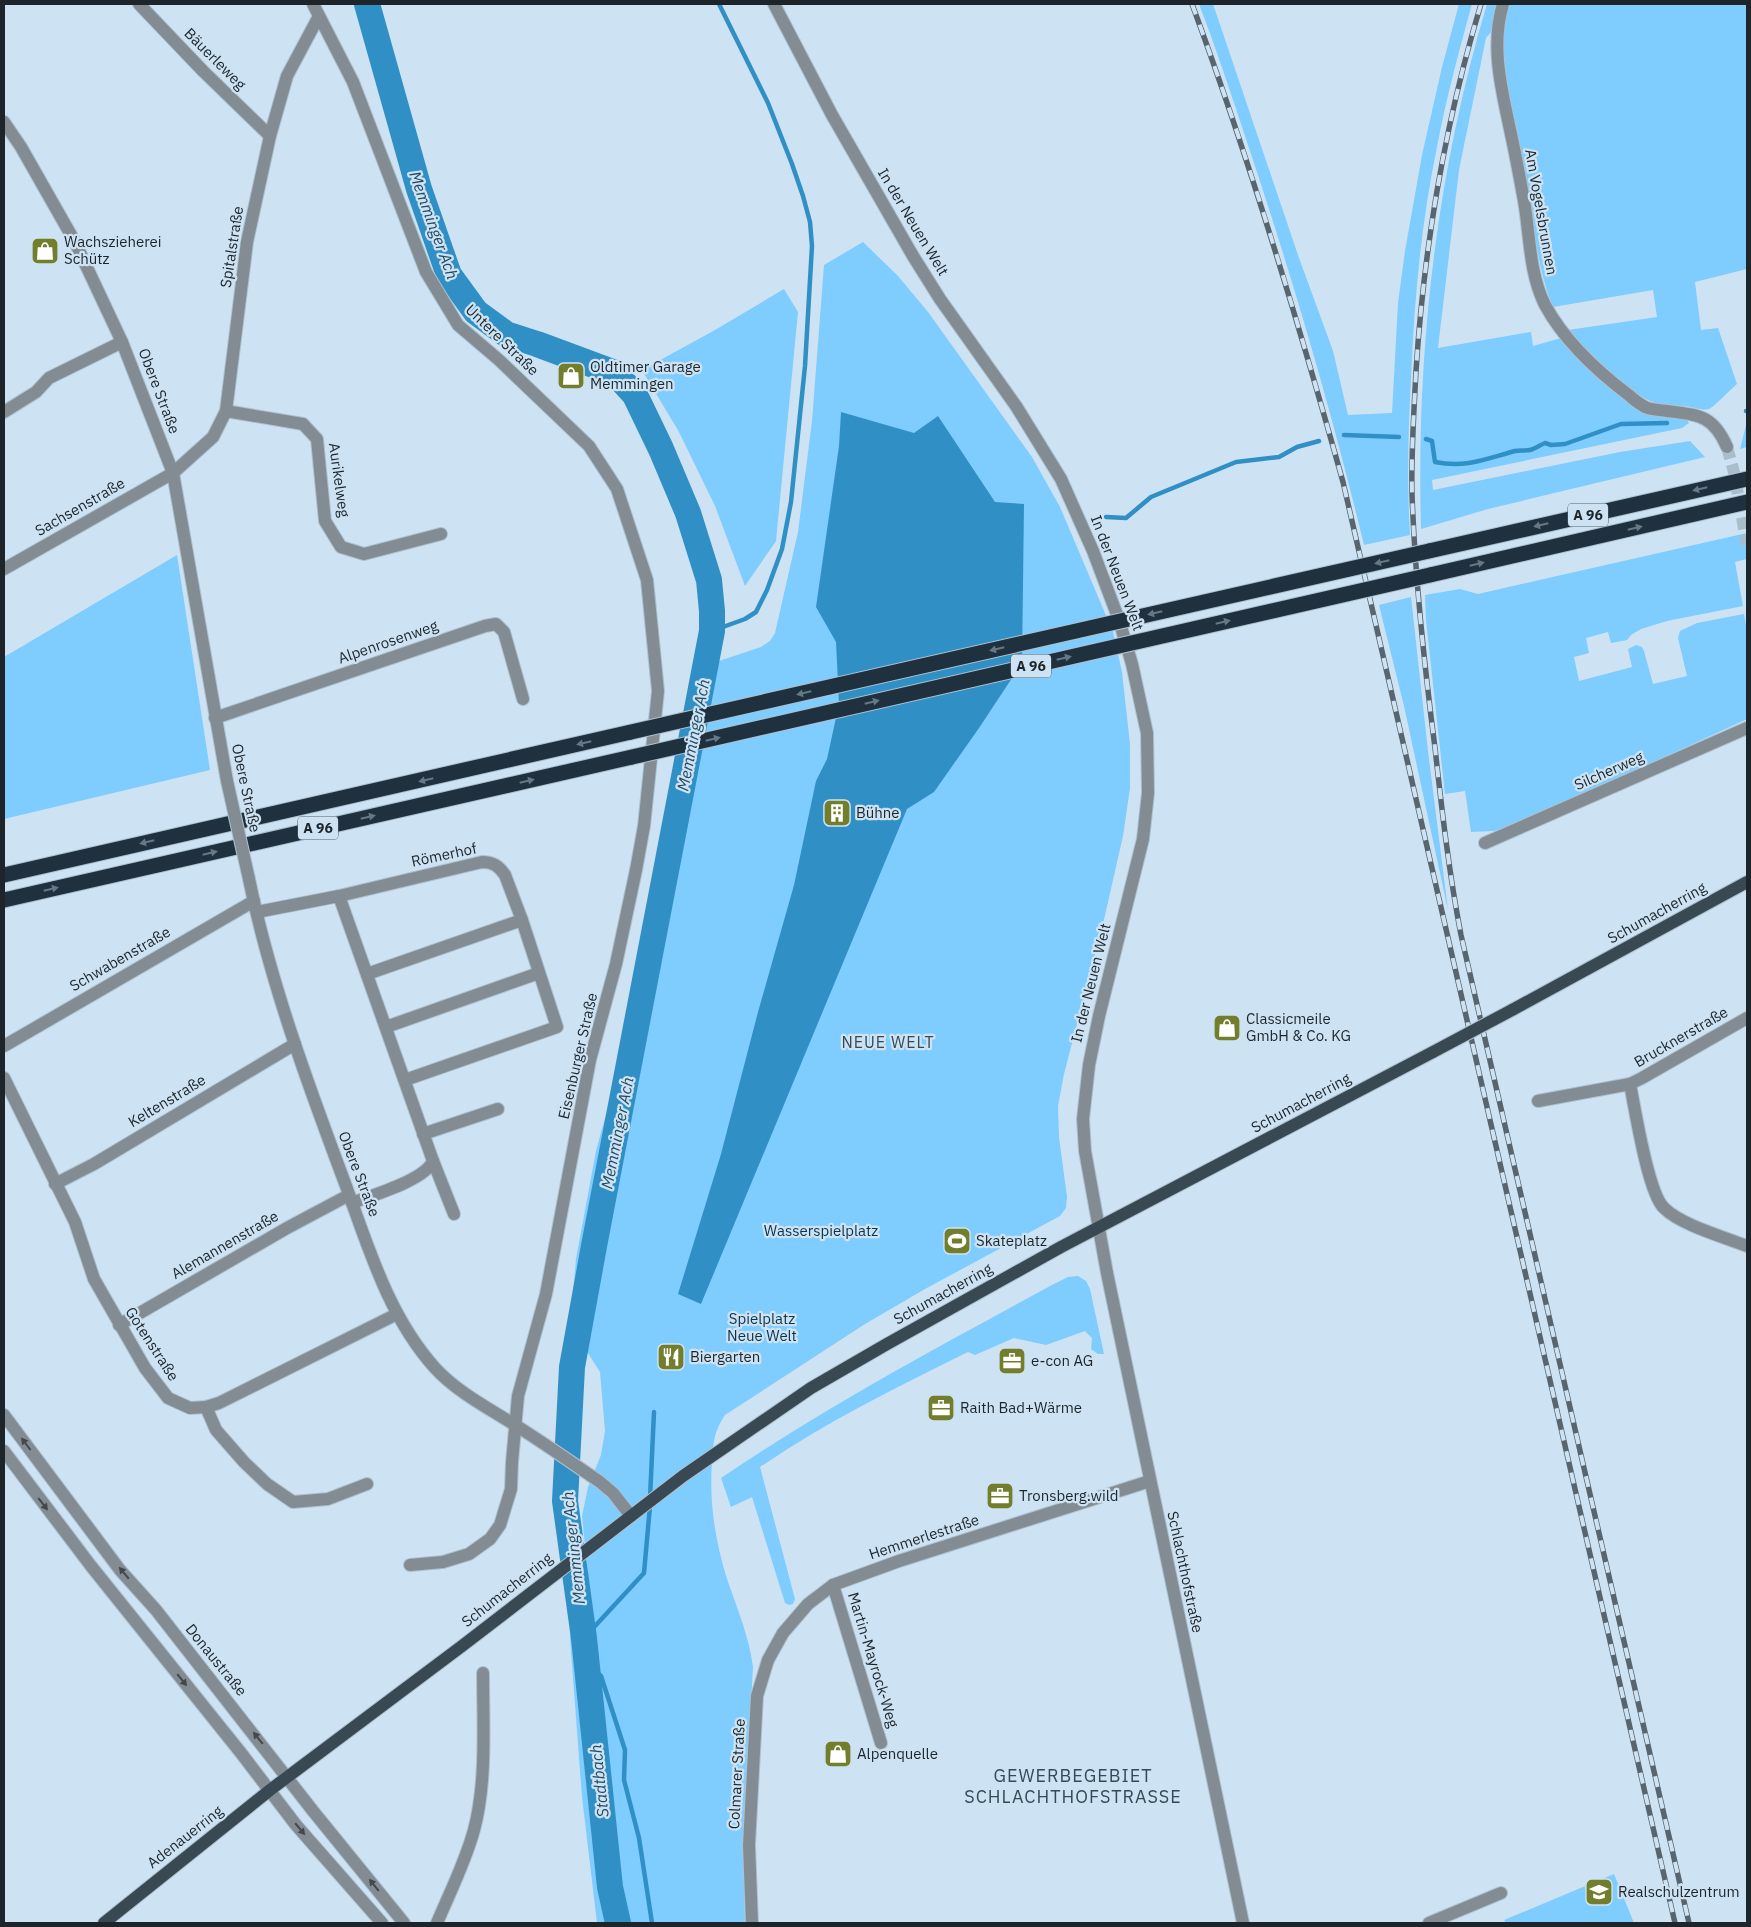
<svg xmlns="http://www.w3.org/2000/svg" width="1751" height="1927" font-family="'IBM Plex Sans',sans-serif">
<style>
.green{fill:#7fccfe}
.water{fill:#3090c6}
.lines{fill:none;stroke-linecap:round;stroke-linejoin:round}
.stream{stroke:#3090c6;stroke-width:4.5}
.river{stroke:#3090c6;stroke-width:26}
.minor-tunnel{stroke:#aabdcb;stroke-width:12;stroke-dasharray:12 6;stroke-linecap:butt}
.minor-casing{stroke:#adc1cf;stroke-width:14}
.major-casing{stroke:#adc1cf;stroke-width:14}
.highway-casing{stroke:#adc1cf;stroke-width:17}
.minor{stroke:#838c93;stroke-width:12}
.major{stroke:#394954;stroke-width:12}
.highway{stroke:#1f313e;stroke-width:15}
.rail-casing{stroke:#58656e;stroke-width:5.5}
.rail{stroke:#cde3f3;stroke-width:4;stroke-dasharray:11;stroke-linecap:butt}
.minor-bridge-casing{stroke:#adc1cf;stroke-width:14;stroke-linecap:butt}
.major-bridge-casing{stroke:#adc1cf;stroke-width:14;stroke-linecap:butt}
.highway-bridge-casing{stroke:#adc1cf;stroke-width:17;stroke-linecap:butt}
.minor-bridge{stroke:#838c93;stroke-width:12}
.major-bridge{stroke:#394954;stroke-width:12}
.highway-bridge{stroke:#1f313e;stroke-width:15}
.oneway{fill:#657886}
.oneway2{fill:#41494f}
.labels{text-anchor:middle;stroke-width:4.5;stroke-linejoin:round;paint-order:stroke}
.shield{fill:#cde3f3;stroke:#525e67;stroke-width:1}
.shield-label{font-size:14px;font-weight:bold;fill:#1d252b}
.street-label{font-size:15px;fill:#1d252b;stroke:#cde3f3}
.poi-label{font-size:15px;fill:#1d252b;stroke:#cde3f3;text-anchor:start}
.park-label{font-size:15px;fill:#0b334a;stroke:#cde3f3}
.water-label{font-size:16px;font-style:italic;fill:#244a62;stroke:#cde3f3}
.neighbourhood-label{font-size:16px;letter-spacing:1px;fill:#364956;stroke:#cde3f3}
.quarter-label{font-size:18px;letter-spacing:1px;fill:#364956;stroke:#cde3f3}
</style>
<rect width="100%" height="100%" fill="#cde3f3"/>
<!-- green -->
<g class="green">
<path d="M 1199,4 L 1213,4 L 1299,258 L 1333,351 L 1348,415 L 1392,413 L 1398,303 L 1405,251 L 1422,155 L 1442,67 L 1459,4 L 1472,4 C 1459,51 1446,99 1437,147 C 1421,224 1414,302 1411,380 C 1408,432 1407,484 1410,535 L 1364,545 C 1331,408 1291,273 1246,139 C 1231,94 1216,48 1199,4 Z"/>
<path d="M 1487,4 L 1498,4 L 1493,30 L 1486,38 L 1459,170 L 1438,348 L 1531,332 L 1533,346 L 1561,338 L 1593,371 L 1678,418 L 1687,420 L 1689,423 L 1682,428 L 1432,480 L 1433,490 L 1620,452 L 1690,441 L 1705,457 L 1488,509 L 1421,529 C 1416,352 1436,174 1487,4 Z"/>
<path d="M 1508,4 L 1747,4 L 1747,269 L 1695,282 L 1701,330 L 1718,328 L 1737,384 C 1731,389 1714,407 1709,409 C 1703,411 1693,407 1686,406 C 1676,405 1665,407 1656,403 C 1623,392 1592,355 1568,330 L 1657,317 L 1653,290 L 1553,307 L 1551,302 C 1538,268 1535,232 1528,197 C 1517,135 1494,66 1508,4 Z"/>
<path d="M 863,242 L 898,276 L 928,312 L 1032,457 L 1060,507 L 1113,632 L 1122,672 L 1130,744 L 1130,788 L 1123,836 L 1103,924 L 1064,1074 L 1058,1106 L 1059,1137 L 1067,1197 L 1066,1208 L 1060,1216 L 925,1289 L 865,1324 L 725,1415 C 713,1434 714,1440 712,1462 C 709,1502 715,1540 727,1579 C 737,1608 749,1636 753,1667 L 743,1843 L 745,1923 L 597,1923 L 582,1797 L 570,1638 L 572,1606 L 588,1575 L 582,1516 L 588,1487 L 601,1455 L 605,1431 L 600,1372 L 584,1347 L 571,1315 L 576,1259 L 596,1151 L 649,956 L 675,846 L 679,776 L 692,670 L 761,647 L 770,641 L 775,633 L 798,532 L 812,421 L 824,265 Z"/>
<polygon points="784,289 798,312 776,541 745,586 715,506 679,432 642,370 715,330"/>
<polygon points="1746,425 1747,425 1747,447 1740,449"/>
<polygon points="1747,533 1747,559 1735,562 1743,606 1667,621 1641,629 1631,635 1627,640 1611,643 1608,632 1586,638 1589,653 1574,657 1579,681 1632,667 1628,649 1636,645 1642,647 1644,651 1653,684 1687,676 1678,638 1680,631 1697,623 1744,614 1747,630 1747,719 1573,799 1509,826 1494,831 1471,832 1465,791 1445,794 1426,620 1425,595 1460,589 1478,594"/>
<polygon points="177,555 210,770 4,819 4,657"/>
<polygon points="1411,597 1428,751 1448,910 1404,706 1379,605"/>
<path d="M 1078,1276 L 1086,1281 L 1090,1289 L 1104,1354 L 1098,1354 L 1091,1349 L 1092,1338 L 1085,1331 L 1046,1345 L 1014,1338 L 975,1355 L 968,1352 C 897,1387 826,1422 760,1467 L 795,1599 L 793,1604 L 789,1605 L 785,1603 L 752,1497 L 731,1507 L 721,1478 C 827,1406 940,1346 1052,1285 L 1068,1277 Z"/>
<polygon points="1614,1874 1634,1923 1506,1923 1504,1920"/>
</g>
<!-- water -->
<polygon class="water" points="841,412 914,433 938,416 995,502 1024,504 1022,663 979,728 934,792 907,809 701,1304 678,1294 721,1154 758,1012 794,885 816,781 827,759 839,704 836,642 816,607 839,446"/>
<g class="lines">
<!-- stream -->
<g class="stream">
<polyline points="1746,411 1747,411"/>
<polyline points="1344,435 1399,437"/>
<path d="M 1426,439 L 1432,441 L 1435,462 C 1467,468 1485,459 1515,451 C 1520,450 1525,451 1530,450 C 1535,449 1540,445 1545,443 L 1551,445 L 1565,444 L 1621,424 L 1667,423"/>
<polyline points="1106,517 1126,518 1151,497 1236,462 1279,457 1297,447 1319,441"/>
<polyline points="712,631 745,619 756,612 767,590 782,549 791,502 805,366 812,246 810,222 803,196 792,164 768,103 719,4"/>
<polyline points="650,1498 654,1412"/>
<polyline points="584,1638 644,1573 650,1506"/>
<polyline points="586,1663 601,1676 625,1750 624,1780 639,1838 652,1923"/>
</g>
<!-- river -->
<polyline class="river" points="367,4 419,189 449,275 476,312 506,334 537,344 615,373 635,395 661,449 688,513 709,580 712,611 712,631 594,1246 572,1367 565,1501 584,1638 610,1887 618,1923"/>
<!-- minor-tunnel -->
<polyline class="minor-tunnel" points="1727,447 1734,472 1747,545"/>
<defs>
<g id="minor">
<polyline points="139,4 203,71 270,136"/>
<polyline points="313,4 353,82 426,272 458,325 499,360 589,446 617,489 647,580 658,691 644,826 636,870 616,964 590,1060 546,1294 518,1396 512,1462 511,1489 500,1525 490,1539 469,1554 443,1562 410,1565"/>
<polyline points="774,4 832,115 913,256 940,299 1016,406 1061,479 1093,551 1119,620 1132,664 1147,733 1148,793 1143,839 1099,1016 1089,1065 1083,1119 1085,1151 1107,1273 1243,1923"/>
<path d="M 1503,4 C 1490,47 1502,91 1511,134 C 1516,157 1520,179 1524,201 C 1530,235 1529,273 1545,305 C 1564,340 1598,372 1630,396 C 1634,400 1640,404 1645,407 C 1652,410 1660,410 1667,411 C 1699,415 1713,415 1727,447"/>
<polyline points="4,122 21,147 75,242 122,342 173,473 227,781"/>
<polyline points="226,411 303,424 317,439 325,521 341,547 364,554 441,534"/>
<polyline points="4,412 36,392 49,378 122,342"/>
<polyline points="4,569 173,473 213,437 226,411 247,242 270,136 287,76 319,16"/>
<polyline points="215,718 485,626 496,624 504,632 523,699"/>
<polyline points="1485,843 1747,728"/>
<path d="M 249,879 C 270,982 309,1087 346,1186 C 369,1249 389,1317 435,1368 C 457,1392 488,1408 515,1425 C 544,1443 572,1463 600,1482 L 613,1493 L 631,1516"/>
<path d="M 339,896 L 482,862 C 493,862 499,866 505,875 L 522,920 L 557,1027 L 405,1080"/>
<path d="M 257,912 L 339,896 L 433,1161 C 425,1180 373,1195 352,1203"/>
<polyline points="367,974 522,920"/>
<path d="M 1747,1018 L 1642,1078 L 1630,1084 C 1635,1109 1648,1193 1664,1208 C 1681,1225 1724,1237 1747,1246"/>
<polyline points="386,1027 539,973"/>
<polyline points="4,1046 254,901"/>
<polyline points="4,1078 75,1222 94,1279 145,1368 168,1398 190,1408 206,1407 219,1403 397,1314"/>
<polyline points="1538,1101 1630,1084"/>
<polyline points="423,1134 498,1109"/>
<polyline points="433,1161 454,1214"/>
<polyline points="55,1184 94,1164 295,1044"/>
<polyline points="119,1325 287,1228 349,1195"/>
<polyline points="206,1407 216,1430 244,1462 267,1484 293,1502 328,1499 367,1484"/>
<polyline points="4,1415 120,1570 156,1610 313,1811 404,1923"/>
<polyline points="4,1451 91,1566 241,1753 296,1825 382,1923"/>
<polyline points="833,1585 881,1743"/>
<path d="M 437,1923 C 450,1892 465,1863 474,1830 C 487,1782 483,1723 483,1673"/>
<polyline points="752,1923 749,1845 757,1696 768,1660 783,1633 808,1604 833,1585 899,1561 1150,1481"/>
<polyline points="1429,1923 1501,1893"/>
</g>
<g id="major">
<polyline points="1512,1010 1747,882"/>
<polyline points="104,1923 270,1790 462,1646 683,1476 811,1388 887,1344 1061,1247 1433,1052"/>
</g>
<g id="highway">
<polyline points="1429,551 1747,479"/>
<polyline points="1430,575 1747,502"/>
<polyline points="4,875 631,732"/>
<polyline points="4,900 632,757"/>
</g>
</defs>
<!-- minor casing -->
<use href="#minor" class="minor-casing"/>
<!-- major casing -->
<use href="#major" class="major-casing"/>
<!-- highway casing -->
<use href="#highway" class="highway-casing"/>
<!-- minor -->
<use href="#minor" class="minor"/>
<!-- major -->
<use href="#major" class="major"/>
<!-- highway -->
<use href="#highway" class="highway"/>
<defs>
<g id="rail">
<path d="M 1192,4 C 1250,161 1298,321 1343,482 L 1675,1923"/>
<path d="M 1481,4 C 1445,123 1424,246 1416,371 C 1414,411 1411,453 1412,494 C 1415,579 1424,663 1435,748 C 1442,811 1449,873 1461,935 L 1689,1923"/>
</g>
</defs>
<!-- rail casing -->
<use href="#rail" class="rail-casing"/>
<!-- rail -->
<use href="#rail" class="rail"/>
<defs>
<polyline id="minor-bridge" points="227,781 249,879"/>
<polyline id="major-bridge" points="1433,1052 1512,1010"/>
<g id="highway-bridge">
<polyline points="631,732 1429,551"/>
<polyline points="632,757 1430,575"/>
</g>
</defs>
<!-- minor-bridge casing -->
<use href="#minor-bridge" class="minor-bridge-casing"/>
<!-- major-bridge casing -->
<use href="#major-bridge" class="major-bridge-casing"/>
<!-- highway-bridge casing -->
<use href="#highway-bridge" class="highway-bridge-casing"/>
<!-- minor-bridge -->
<use href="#minor-bridge" class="minor-bridge"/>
<!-- major-bridge -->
<use href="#major-bridge" class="major-bridge"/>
<!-- highway-bridge -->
<use href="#highway-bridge" class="highway-bridge"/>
</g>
<!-- one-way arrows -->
<defs><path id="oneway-solid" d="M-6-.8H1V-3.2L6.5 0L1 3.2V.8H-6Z" transform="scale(1.25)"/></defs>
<g class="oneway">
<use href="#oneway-solid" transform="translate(1700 489) rotate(167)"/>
<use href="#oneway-solid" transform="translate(1541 525) rotate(167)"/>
<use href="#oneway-solid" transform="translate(1635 528) rotate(-13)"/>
<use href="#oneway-solid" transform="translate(1382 562) rotate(167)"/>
<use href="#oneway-solid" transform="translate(1477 564) rotate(-13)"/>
<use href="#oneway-solid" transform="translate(1155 613) rotate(167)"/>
<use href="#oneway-solid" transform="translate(1223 622) rotate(-13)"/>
<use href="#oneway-solid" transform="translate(997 649) rotate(167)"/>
<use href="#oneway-solid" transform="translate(1064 658) rotate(-13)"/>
<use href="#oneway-solid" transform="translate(804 693) rotate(167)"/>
<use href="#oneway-solid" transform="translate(872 702) rotate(-13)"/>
<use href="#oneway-solid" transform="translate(713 739) rotate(-13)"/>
<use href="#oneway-solid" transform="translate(584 743) rotate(167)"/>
<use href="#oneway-solid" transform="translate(426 780) rotate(167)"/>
<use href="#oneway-solid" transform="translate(527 781) rotate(-13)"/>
<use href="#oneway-solid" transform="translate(368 817) rotate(-13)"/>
<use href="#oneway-solid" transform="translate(147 842) rotate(167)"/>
<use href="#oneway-solid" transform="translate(210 853) rotate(-13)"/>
<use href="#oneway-solid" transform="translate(51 889) rotate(-13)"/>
</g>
<g class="oneway2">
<use href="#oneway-solid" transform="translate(26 1444) rotate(-127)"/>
<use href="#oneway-solid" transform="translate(43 1504) rotate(52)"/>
<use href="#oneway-solid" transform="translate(124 1573) rotate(-130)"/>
<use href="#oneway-solid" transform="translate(182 1680) rotate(51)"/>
<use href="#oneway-solid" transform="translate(258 1738) rotate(-129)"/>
<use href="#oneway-solid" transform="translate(300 1829) rotate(50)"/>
<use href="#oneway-solid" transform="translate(374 1885) rotate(-129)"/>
</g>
<!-- icons -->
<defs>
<symbol id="shop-square" viewBox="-11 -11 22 22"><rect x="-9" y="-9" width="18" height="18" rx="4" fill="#727e2b" stroke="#cde3f3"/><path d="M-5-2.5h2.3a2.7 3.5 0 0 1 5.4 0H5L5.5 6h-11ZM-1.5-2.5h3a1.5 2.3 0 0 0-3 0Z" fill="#fff"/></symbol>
<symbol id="building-square" viewBox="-11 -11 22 22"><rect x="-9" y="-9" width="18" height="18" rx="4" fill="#727e2b" stroke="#cde3f3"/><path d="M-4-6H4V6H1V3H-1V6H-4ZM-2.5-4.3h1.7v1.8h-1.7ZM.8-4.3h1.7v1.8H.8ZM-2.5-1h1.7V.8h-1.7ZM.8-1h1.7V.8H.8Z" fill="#fff"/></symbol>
<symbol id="stadium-square" viewBox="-11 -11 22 22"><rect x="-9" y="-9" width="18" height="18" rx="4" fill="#727e2b" stroke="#cde3f3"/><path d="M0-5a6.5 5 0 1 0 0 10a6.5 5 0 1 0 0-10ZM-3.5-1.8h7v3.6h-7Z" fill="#fff"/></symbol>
<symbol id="restaurant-square" viewBox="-11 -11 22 22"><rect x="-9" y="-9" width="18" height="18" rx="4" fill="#727e2b" stroke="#cde3f3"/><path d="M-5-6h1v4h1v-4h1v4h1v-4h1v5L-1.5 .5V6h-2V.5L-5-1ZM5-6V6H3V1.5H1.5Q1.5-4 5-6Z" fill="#fff"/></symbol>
<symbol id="office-square" viewBox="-11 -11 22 22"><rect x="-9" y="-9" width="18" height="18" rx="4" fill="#727e2b" stroke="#cde3f3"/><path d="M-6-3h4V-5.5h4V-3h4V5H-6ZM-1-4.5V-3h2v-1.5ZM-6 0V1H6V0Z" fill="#fff"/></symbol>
<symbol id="school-square" viewBox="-11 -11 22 22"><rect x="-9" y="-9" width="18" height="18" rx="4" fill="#727e2b" stroke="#cde3f3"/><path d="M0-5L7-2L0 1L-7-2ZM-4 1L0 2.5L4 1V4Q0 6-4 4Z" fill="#fff"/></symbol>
</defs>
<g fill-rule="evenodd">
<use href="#shop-square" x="29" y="235" width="32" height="32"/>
<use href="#shop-square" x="555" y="360" width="32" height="32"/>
<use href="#building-square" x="821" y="797" width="32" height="32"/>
<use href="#shop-square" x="1211" y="1012" width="32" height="32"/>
<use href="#stadium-square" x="941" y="1225" width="32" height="32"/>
<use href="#restaurant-square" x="655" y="1341" width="32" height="32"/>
<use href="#office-square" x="996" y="1345" width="32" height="32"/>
<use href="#office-square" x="925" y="1392" width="32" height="32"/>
<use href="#office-square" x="984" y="1480" width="32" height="32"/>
<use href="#shop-square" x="822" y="1738" width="32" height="32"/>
<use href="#school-square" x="1583" y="1876" width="32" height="32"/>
</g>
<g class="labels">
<!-- shield labels -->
<g class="shield">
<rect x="1568" y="503.5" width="40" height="23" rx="4"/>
<rect x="1011" y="654.5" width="40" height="23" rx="4"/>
<rect x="298" y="816.5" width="40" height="23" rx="4"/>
</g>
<g class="shield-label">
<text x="1588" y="520">A 96</text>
<text x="1031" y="671">A 96</text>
<text x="318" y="833">A 96</text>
</g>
<!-- street labels -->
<g class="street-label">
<text transform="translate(215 59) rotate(45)" y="5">Bäuerleweg</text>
<text transform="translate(1541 212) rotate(80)" y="5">Am Vogelsbrunnen</text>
<text transform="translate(913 222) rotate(59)" y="5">In der Neuen Welt</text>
<text transform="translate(232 247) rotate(-81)" y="5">Spitalstraße</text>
<text transform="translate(502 340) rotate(44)" y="5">Untere Straße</text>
<text transform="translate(159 391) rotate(69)" y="5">Obere Straße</text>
<text transform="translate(339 480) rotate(82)" y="5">Aurikelweg</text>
<text transform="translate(80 507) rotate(-30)" y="5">Sachsenstraße</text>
<text transform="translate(1117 573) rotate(69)" y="5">In der Neuen Welt</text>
<text transform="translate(388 642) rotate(-19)" y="5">Alpenrosenweg</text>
<text transform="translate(1609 771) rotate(-24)" y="5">Silcherweg</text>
<text transform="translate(246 788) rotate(78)" y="5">Obere Straße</text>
<text transform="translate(444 855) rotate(-12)" y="5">Römerhof</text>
<text transform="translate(1657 913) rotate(-29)" y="5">Schumacherring</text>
<text transform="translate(120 959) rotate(-30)" y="5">Schwabenstraße</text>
<text transform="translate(1091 983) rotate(-76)" y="5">In der Neuen Welt</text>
<text transform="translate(1681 1037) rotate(-30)" y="5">Brucknerstraße</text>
<text transform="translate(578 1056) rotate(-77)" y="5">Eisenburger Straße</text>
<text transform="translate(167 1101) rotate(-31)" y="5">Keltenstraße</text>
<text transform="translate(1301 1103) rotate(-28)" y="5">Schumacherring</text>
<text transform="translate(359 1174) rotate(69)" y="5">Obere Straße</text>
<text transform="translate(225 1245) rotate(-30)" y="5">Alemannenstraße</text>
<text transform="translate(943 1294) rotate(-29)" y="5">Schumacherring</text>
<text transform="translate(152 1344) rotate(57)" y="5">Gotenstraße</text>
<text transform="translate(924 1537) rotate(-18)" y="5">Hemmerlestraße</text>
<text transform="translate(1185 1572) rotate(78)" y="5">Schlachthofstraße</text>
<text transform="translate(507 1590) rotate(-38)" y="5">Schumacherring</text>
<text transform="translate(216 1660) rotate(51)" y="5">Donaustraße</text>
<text transform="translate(873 1660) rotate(73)" y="5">Martin-Mayrock-Weg</text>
<text transform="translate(737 1774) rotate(-87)" y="5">Colmarer Straße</text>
<text transform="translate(185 1837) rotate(-38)" y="5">Adenauerring</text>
</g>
<!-- poi labels -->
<g class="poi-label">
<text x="64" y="247">Wachszieherei<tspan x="64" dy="17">Schütz</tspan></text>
<text x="590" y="372">Oldtimer Garage<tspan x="590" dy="17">Memmingen</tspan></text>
<text x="856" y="818">Bühne</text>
<text x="1246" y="1024">Classicmeile<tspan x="1246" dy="17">GmbH &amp; Co. KG</tspan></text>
<text x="976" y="1246">Skateplatz</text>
<text x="690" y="1362">Biergarten</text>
<text x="1031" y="1366">e-con AG</text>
<text x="960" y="1413">Raith Bad+Wärme</text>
<text x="1019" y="1501">Tronsberg.wild</text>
<text x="857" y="1759">Alpenquelle</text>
<text x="1618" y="1897">Realschulzentrum</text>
</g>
<!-- park labels -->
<g class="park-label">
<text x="821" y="1236">Wasserspielplatz</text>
<text x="762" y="1324">Spielplatz<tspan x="762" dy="17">Neue Welt</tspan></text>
</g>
<!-- water labels -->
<g class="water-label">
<text transform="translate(434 225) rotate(70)" y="6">Memminger Ach</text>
<text transform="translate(693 735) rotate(-79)" y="6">Memminger Ach</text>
<text transform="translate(617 1133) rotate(-79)" y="6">Memminger Ach</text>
<text transform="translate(573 1548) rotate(-96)" y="6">Memminger Ach</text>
<text transform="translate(599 1781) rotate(-96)" y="6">Stadtbach</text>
</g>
<!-- neighbourhood labels -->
<g class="neighbourhood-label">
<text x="888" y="1048">NEUE WELT</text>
</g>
<!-- quarter labels -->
<g class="quarter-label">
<text x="1073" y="1782">GEWERBEGEBIET<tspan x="1073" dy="21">SCHLACHTHOFSTRASSE</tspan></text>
</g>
</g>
<!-- border -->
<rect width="1751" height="1927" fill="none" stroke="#1d252b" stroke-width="10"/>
</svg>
